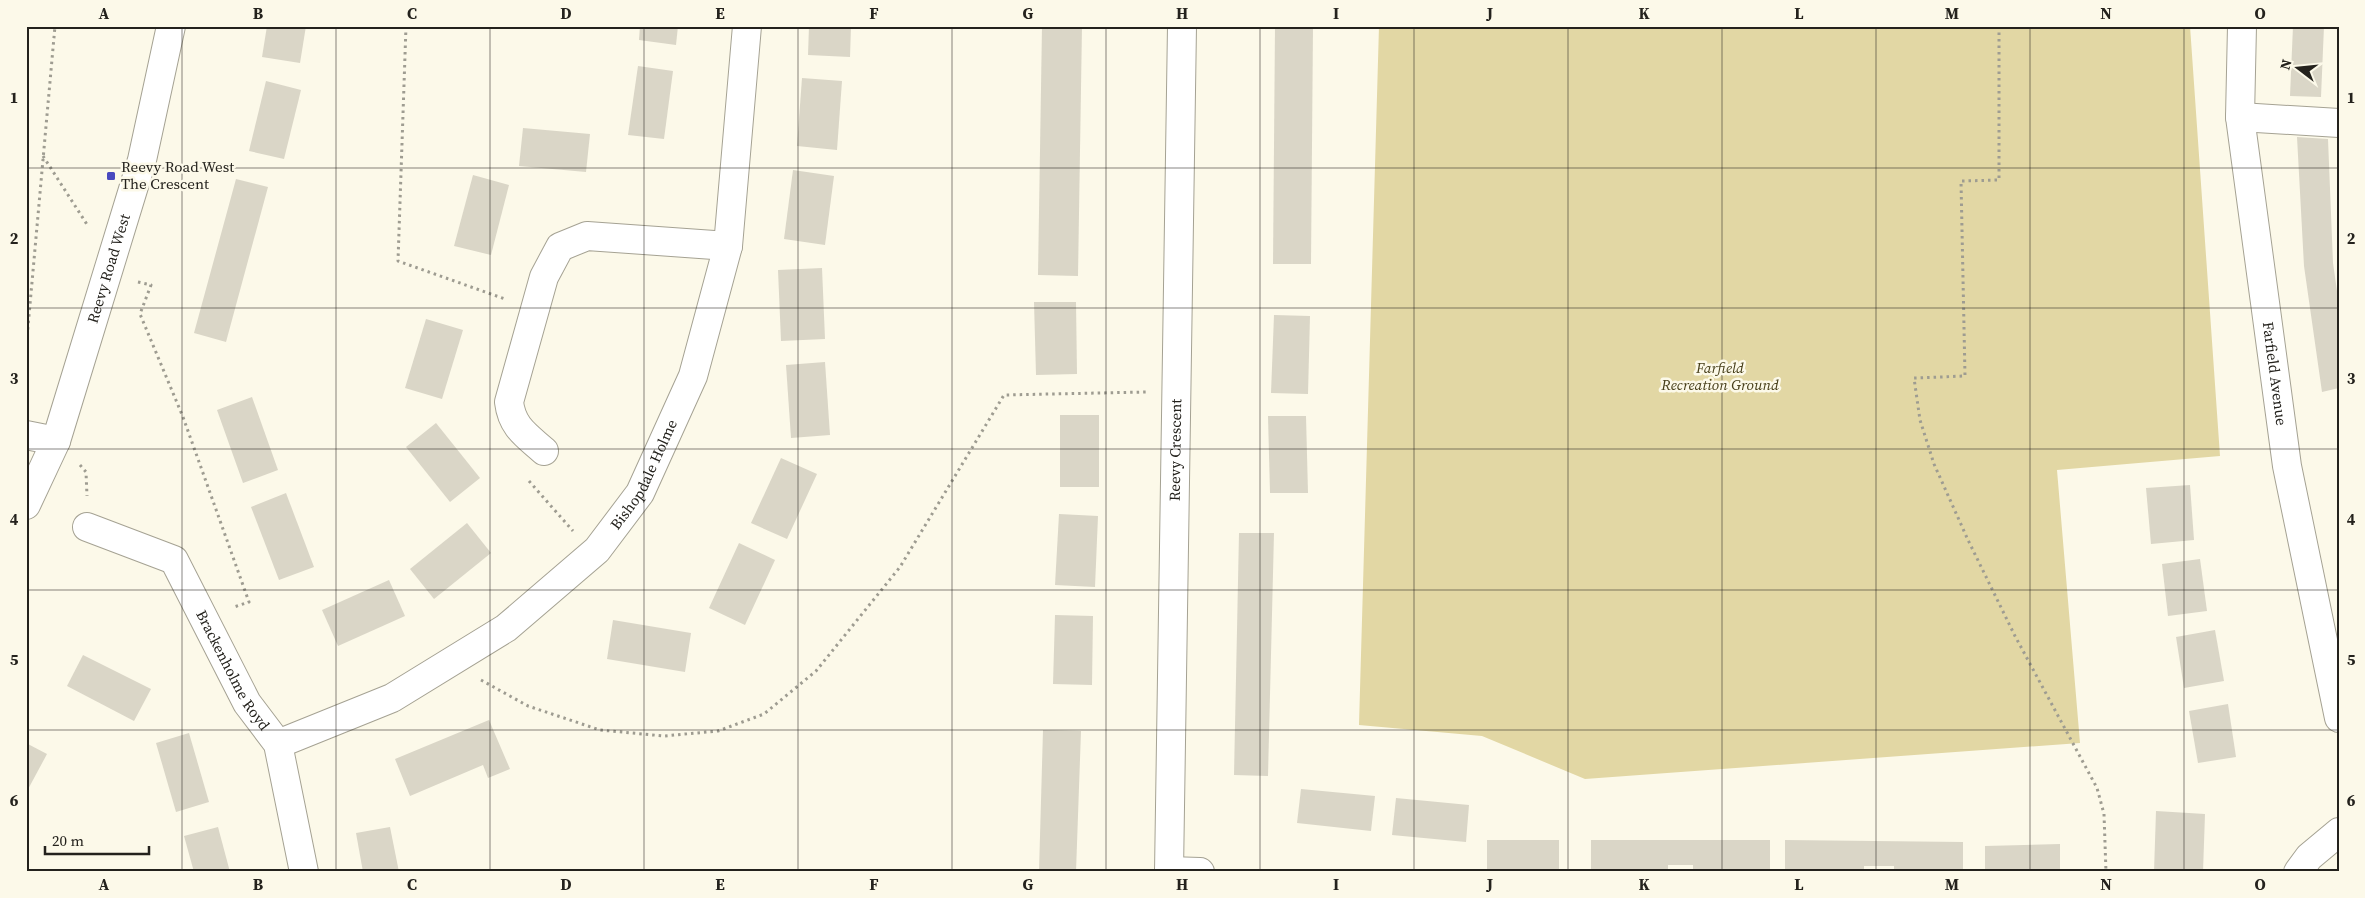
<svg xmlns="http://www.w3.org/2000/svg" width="2365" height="898" font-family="'Source Serif 4',serif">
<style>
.green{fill:#e2d7a4}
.building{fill:#dad6c7}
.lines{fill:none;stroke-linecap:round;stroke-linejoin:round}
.minor-casing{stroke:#a5a293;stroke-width:30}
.path{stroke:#9e9c91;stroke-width:3;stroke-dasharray:2.5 4;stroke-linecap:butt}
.minor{stroke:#fff;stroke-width:28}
.grid{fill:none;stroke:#24221d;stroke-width:1;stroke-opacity:0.55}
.poi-dot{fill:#4949bf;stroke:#fcf9e9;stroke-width:2}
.labels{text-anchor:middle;stroke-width:5;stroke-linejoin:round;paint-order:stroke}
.poi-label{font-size:15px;fill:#24221d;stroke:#fcf9e9;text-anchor:start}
.street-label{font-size:15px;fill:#24221d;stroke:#fcf9e9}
.park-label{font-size:15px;font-style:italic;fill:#453d18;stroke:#fcf9e9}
.neatline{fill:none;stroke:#24221d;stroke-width:2}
.grid-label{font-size:16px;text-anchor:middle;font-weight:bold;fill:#24221d}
</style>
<rect width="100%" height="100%" fill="#fcf9e9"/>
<!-- green -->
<polygon class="green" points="1379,26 2190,26 2220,456 2057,470 2080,743 1585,779 1482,736 1359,725"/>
<!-- building -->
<g class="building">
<polygon points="267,26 306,26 300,63 262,57"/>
<polygon points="640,26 678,26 676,45 639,40"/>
<polygon points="809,26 851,26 850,57 808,55"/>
<polygon points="1042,26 1082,26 1078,276 1038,275"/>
<polygon points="1275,26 1313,26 1311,264 1273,264"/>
<polygon points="2293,26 2324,26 2321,97 2290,96"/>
<polygon points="638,66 673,71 664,139 628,135"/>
<polygon points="802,78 842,81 837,150 797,146"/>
<polygon points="266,81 301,90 284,159 249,151"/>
<polygon points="523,128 590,134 586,172 519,166"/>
<polygon points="2297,137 2328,139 2333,263 2339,305 2339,388 2322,392 2304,266"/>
<polygon points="793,170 834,176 825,245 784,239"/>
<polygon points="473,175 509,185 491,255 454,246"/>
<polygon points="236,179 268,187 226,342 194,333"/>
<polygon points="822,268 825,339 781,341 778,270"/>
<polygon points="1034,302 1076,302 1077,374 1036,375"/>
<polygon points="1274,315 1310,316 1308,394 1271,393"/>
<polygon points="426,319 463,330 442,399 405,388"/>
<polygon points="825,362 830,435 791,438 786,365"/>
<polygon points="252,397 278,470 243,483 217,410"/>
<rect x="1060" y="415" width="39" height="72"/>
<polygon points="1268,416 1306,416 1308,493 1270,493"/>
<polygon points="436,423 480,478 450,502 406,447"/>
<polygon points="781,458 817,474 787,539 751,523"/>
<polygon points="2190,485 2194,540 2151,544 2146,488"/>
<polygon points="286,493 314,567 279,580 251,507"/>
<polygon points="1059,514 1098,516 1095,587 1055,585"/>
<polygon points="467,523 491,553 434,599 410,569"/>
<polygon points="1239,533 1274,533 1268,776 1234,775"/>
<polygon points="739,543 775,560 745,625 709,608"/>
<polygon points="2200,559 2207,611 2168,616 2162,564"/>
<polygon points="389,580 405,616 338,646 322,610"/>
<polygon points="1055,615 1093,616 1092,685 1053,684"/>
<polygon points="613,620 691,633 685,672 607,659"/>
<polygon points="2215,630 2224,681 2184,688 2176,637"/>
<polygon points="83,655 151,689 134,721 67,686"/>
<polygon points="2228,704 2236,757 2198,763 2189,711"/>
<polygon points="489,720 510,769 488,778 483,765 410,796 395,759"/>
<polygon points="1043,730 1081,731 1076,872 1039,872"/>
<polygon points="189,733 209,802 176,812 156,743"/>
<polygon points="26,743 47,754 26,793"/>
<polygon points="1301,789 1375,796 1371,831 1297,823"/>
<polygon points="1396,798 1469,805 1466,842 1392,835"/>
<polygon points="2156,811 2205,814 2203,872 2154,872"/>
<polygon points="218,827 230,872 194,872 184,836"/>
<polygon points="390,827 399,872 363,872 356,833"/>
<rect x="1487" y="840" width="72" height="32"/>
<polygon points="1591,840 1770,840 1770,872 1693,872 1693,865 1668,865 1668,872 1591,872"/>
<polygon points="1785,840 1963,842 1963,872 1894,872 1894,866 1864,866 1864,872 1785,872"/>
<polygon points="2060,844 2060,872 1985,872 1985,846"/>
</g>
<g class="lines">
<defs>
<g id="minor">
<path id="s1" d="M 2242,26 L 2240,117 L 2287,466 L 2339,718"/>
<polyline points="2240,117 2339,123"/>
<polyline points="26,435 56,441"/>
<path d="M 544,451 C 526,435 512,427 509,402 L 544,277 L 560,247 L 587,236 L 728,246"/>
<path id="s2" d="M 26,505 L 56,441 L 142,160 L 171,26"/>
<path id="s3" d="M 87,527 L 174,560 L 247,703 L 278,744 L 304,872"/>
<path id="s4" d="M 278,744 L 392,698 L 506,628 L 597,550 L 640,493 L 693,376 L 728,246 L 747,26"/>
<polyline points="1169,871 1200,872"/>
<path id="s5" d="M 1169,872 L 1182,26"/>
<polyline points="2298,872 2309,857 2339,832"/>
</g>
</defs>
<!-- minor casing -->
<use href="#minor" class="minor-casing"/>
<!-- path -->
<g class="path">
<polyline points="406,26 398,261 505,299"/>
<polyline points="1999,26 1999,180 1961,181 1965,376 1914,378 1920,420 1934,464 1968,540 2015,636 2097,788 2104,814 2106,872"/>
<polyline points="43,156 88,226"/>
<polyline points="138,282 151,285 140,314 183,417 249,602 234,607"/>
<polyline points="26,349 55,26"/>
<polyline points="80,465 86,472 87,496"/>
<polyline points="529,481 573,531"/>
<polyline points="481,680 528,706 600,730 664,736 718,731 764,714 816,671 900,567 1004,395 1146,392"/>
</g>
<!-- minor -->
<use href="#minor" class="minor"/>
</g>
<!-- grid -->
<path class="grid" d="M 182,26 L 182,872M 336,26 L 336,872M 490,26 L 490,872M 644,26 L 644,872M 798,26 L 798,872M 952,26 L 952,872M 1106,26 L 1106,872M 1260,26 L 1260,872M 1414,26 L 1414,872M 1568,26 L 1568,872M 1722,26 L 1722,872M 1876,26 L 1876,872M 2030,26 L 2030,872M 2184,26 L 2184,872M 26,168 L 2339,168M 26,308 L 2339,308M 26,449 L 2339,449M 26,590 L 2339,590M 26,730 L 2339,730"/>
<!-- markers -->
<rect class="poi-dot" x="106" y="171" width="10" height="10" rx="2.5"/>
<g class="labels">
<!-- poi labels -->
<g class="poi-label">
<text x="121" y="172">Reevy Road West<tspan x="121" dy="17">The Crescent</tspan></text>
</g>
<!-- street labels -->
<g class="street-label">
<text dy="5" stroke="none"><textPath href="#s2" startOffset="251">Reevy Road West</textPath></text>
<text dy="5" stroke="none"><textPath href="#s1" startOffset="350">Farfield Avenue</textPath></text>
<text dy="5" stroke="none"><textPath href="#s5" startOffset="422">Reevy Crescent</textPath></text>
<text dy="5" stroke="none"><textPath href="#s4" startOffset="466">Bishopdale Holme</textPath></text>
<text dy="5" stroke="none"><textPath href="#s3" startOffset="218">Brackenholme Royd</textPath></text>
</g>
<!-- park labels -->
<g class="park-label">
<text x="1720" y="373">Farfield<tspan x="1720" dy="17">Recreation Ground</tspan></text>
</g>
</g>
<!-- border -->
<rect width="2365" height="898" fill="none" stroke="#fcf9e9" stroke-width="55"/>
<!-- north arrow -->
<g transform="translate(2298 68) rotate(286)" stroke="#fcf9e9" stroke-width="4" paint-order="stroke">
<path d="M0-4L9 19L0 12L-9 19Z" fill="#24221d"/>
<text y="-8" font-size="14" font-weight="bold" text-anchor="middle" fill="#24221d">N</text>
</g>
<!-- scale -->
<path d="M45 846v8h104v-8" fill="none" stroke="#24221d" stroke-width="2.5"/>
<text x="52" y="846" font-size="15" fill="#24221d" stroke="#fcf9e9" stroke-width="4" paint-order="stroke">20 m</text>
<rect x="28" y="28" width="2310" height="842" class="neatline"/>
<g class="grid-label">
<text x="104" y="19">A</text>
<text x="258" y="19">B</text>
<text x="412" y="19">C</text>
<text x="566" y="19">D</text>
<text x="720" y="19">E</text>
<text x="874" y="19">F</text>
<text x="1028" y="19">G</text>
<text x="1182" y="19">H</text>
<text x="1336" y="19">I</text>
<text x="1490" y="19">J</text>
<text x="1644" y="19">K</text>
<text x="1799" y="19">L</text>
<text x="1952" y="19">M</text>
<text x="2106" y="19">N</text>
<text x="2260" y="19">O</text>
<text x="14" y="103">1</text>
<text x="2351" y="103">1</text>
<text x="14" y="244">2</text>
<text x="2351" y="244">2</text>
<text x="14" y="384">3</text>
<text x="2351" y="384">3</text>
<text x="14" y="525">4</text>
<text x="2351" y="525">4</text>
<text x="14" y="665">5</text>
<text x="2351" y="665">5</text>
<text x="14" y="806">6</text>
<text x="2351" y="806">6</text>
<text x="104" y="890">A</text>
<text x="258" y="890">B</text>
<text x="412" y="890">C</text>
<text x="566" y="890">D</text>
<text x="720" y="890">E</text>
<text x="874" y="890">F</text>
<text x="1028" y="890">G</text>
<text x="1182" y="890">H</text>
<text x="1336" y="890">I</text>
<text x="1490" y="890">J</text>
<text x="1644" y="890">K</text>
<text x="1799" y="890">L</text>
<text x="1952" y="890">M</text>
<text x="2106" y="890">N</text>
<text x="2260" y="890">O</text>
</g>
</svg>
